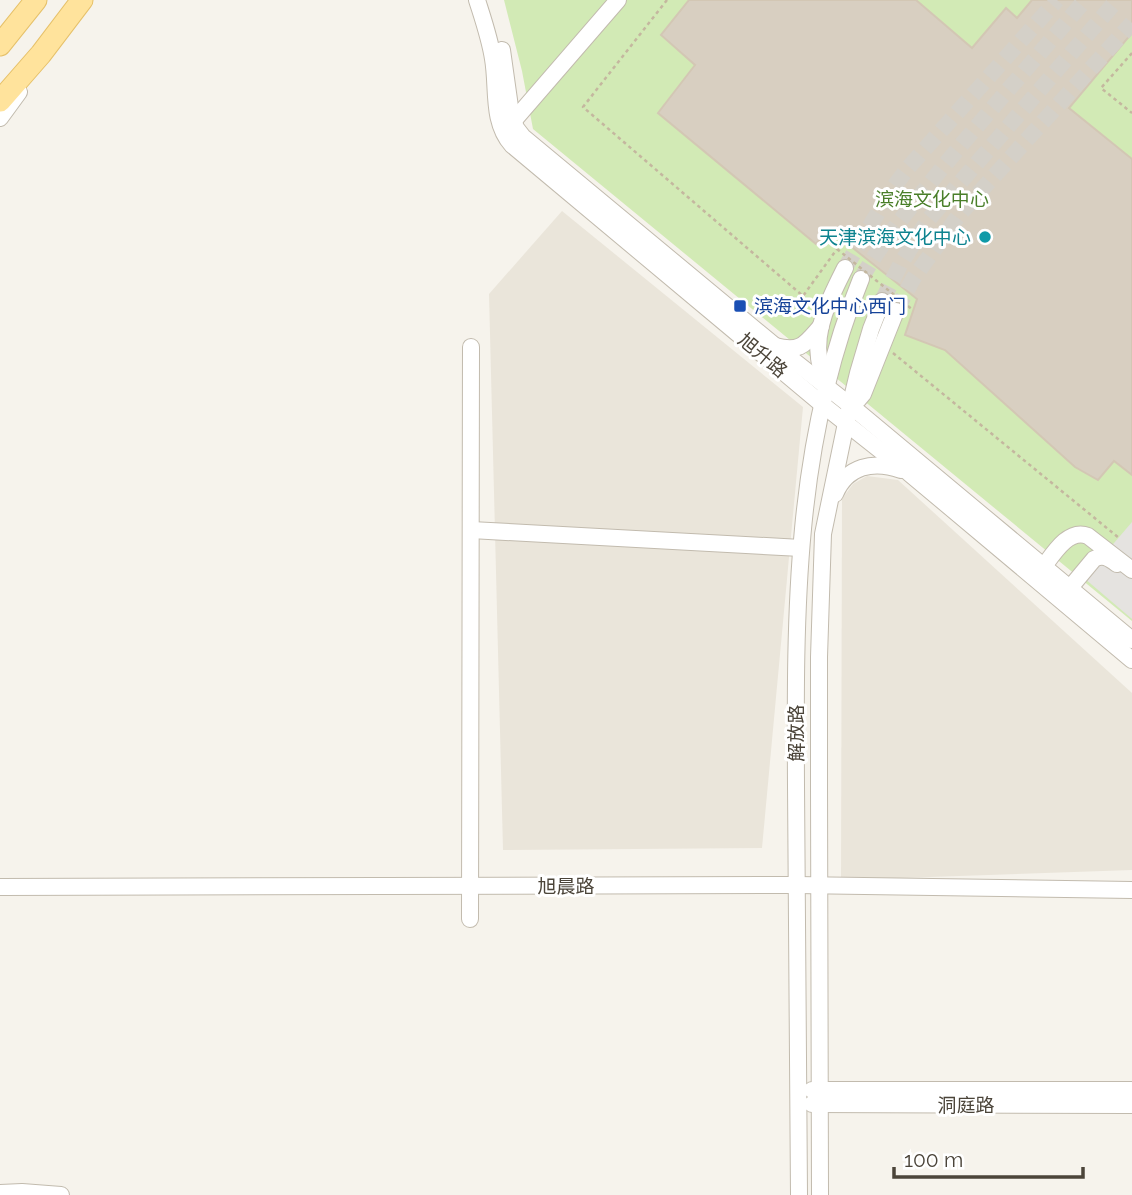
<svg xmlns="http://www.w3.org/2000/svg" width="1132" height="1195" font-family="Raleway,'Noto Sans SC',sans-serif">
<style>
.residential{fill:#eae5da}
.green{fill:#d2eab5}
.parking{fill:#e5e3e0}
.building{fill:#d8cfc1;stroke:#d3c7b4;stroke-width:2}
.lines{fill:none;stroke-linecap:round;stroke-linejoin:round}
.minor-tunnel{stroke:#d4d0c8;stroke-width:16;stroke-dasharray:16 8;stroke-linecap:butt}
.minor-casing{stroke:#c2bbae;stroke-width:18}
.major-casing{stroke:#e6c16a;stroke-width:23}
.path{stroke:#c4b79f;stroke-width:2.5;stroke-dasharray:3.5 3.5;stroke-linecap:butt}
.minor{stroke:#fff;stroke-width:16}
.major{stroke:#ffe39c;stroke-width:21}
.path-bridge{stroke:#c4b79f;stroke-width:2.5;stroke-dasharray:3.5 3.5;stroke-linecap:butt}
.culture-dot{fill:#0f9aa8;stroke:#fff;stroke-width:2.5}
.transit-dot{fill:#1a4fb4;stroke:#fff;stroke-width:2.5}
.labels{text-anchor:middle;stroke-width:6;stroke-linejoin:round;paint-order:stroke}
.park-label{font-size:19px;fill:#4a7f2a;stroke:#fff}
.culture-label{font-size:19px;fill:#0d838f;stroke:#fff;text-anchor:end}
.transit-label{font-size:19px;fill:#164399;stroke:#fff;text-anchor:start}
.street-label{font-size:19px;fill:#4b4439;stroke:#fff}
</style>
<rect width="100%" height="100%" fill="#f6f3ec"/>
<!-- residential -->
<g class="residential">
<polygon points="562,211 803,407 762,848 503,850 489,294"/>
<polygon points="867,476 898,480 1132,693 1132,870 841,880 842,499 853,484"/>
</g>
<!-- green -->
<polygon class="green" points="504,0 1132,0 1132,621 533,129 522,71"/>
<!-- parking -->
<polygon class="parking" points="1132,522 1132,619 1084,578"/>
<!-- building -->
<polygon class="building" points="689,0 916,0 972,48 1006,8 1017,18 1032,0 1132,0 1132,33 1069,108 1132,159 1132,475 1114,461 1098,480 1075,467 945,350 905,335 917,299 829,229 816,244 658,113 695,65 661,35"/>
<g class="lines">
<!-- minor-tunnel -->
<g class="minor-tunnel">
<polyline points="845,268 892,189 908,168 1057,0"/>
<path d="M 861,279 C 884,238 914,203 943,167 C 989,111 1038,56 1085,0"/>
<polyline points="882,301 900,265 928,220 1117,0"/>
<polyline points="896,311 913,279 959,215 1132,23"/>
</g>
<defs>
<g id="minor">
<path d="M 477,0 C 483,19 490,39 493,59 C 498,87 491,122 512,145 L 823,405 L 909,473 L 1132,660"/>
<polyline points="502,50 511,114 516,128 523,137 775,346 851,406 1132,640"/>
<polyline points="0,118 19,92"/>
<polyline points="509,126 618,0"/>
<path d="M 775,346 C 801,353 805,344 821,326"/>
<path d="M 826,385 C 824,376 820,367 819,358 C 814,327 832,294 845,268"/>
<polyline points="858,400 863,394 896,311"/>
<path d="M 835,494 C 847,466 873,460 901,470"/>
<polyline points="471,530 801,548"/>
<path d="M 1038,574 C 1050,560 1066,527 1088,536 L 1132,570"/>
<path d="M 1064,595 L 1094,559 C 1103,554 1109,558 1117,564"/>
<polyline points="0,887 796,885 1132,890"/>
<polyline points="470,919 471,347"/>
<polyline points="812,1090 1132,1090"/>
<polyline points="812,1104 1132,1105"/>
<polyline points="0,1193 22,1192 61,1195"/>
<path d="M 799,1195 C 799,1059 796,923 796,786 C 795,612 794,443 861,279"/>
<polyline points="820,1195 819,786 819,657 823,534 846,423 858,373 871,329 882,301"/>
</g>
<g id="major">
<polyline points="0,45 36,0"/>
<polyline points="0,101 41,54 82,0"/>
</g>
</defs>
<!-- minor casing -->
<use href="#minor" class="minor-casing"/>
<!-- major casing -->
<use href="#major" class="major-casing"/>
<!-- path -->
<g class="path">
<polyline points="667,0 583,107 803,296 837,249"/>
<polyline points="1132,53 1101,88 1132,113"/>
<polyline points="893,353 1119,538"/>
</g>
<!-- minor -->
<use href="#minor" class="minor"/>
<!-- major -->
<use href="#major" class="major"/>
<!-- path-bridge -->
<polyline class="path-bridge" points="837,249 913,310"/>
</g>
<!-- markers -->
<circle class="culture-dot" cx="985" cy="237" r="7"/>
<rect class="transit-dot" x="733" y="299" width="14" height="14" rx="3.5"/>
<g class="labels">
<!-- park labels -->
<g class="park-label">
<text x="932" y="206">滨海文化中心</text>
</g>
<!-- culture labels -->
<g class="culture-label">
<text x="971" y="244">天津滨海文化中心</text>
</g>
<!-- transit labels -->
<g class="transit-label">
<text x="754" y="313">滨海文化中心西门</text>
</g>
<!-- street labels -->
<g class="street-label">
<text transform="translate(763 355) rotate(40)" y="7">旭升路</text>
<text transform="translate(796 733) rotate(-90)" y="7">解放路</text>
<text x="566" y="893">旭晨路</text>
<text x="966" y="1112">洞庭路</text>
</g>
</g>
<!-- scale -->
<path d="M894 1167v10h189v-10" fill="none" stroke="#4b4439" stroke-width="3.5"/>
<text x="904" y="1167" font-size="21" fill="#4b4439" stroke="#ffffff" stroke-width="5" paint-order="stroke">100 m</text>
</svg>
